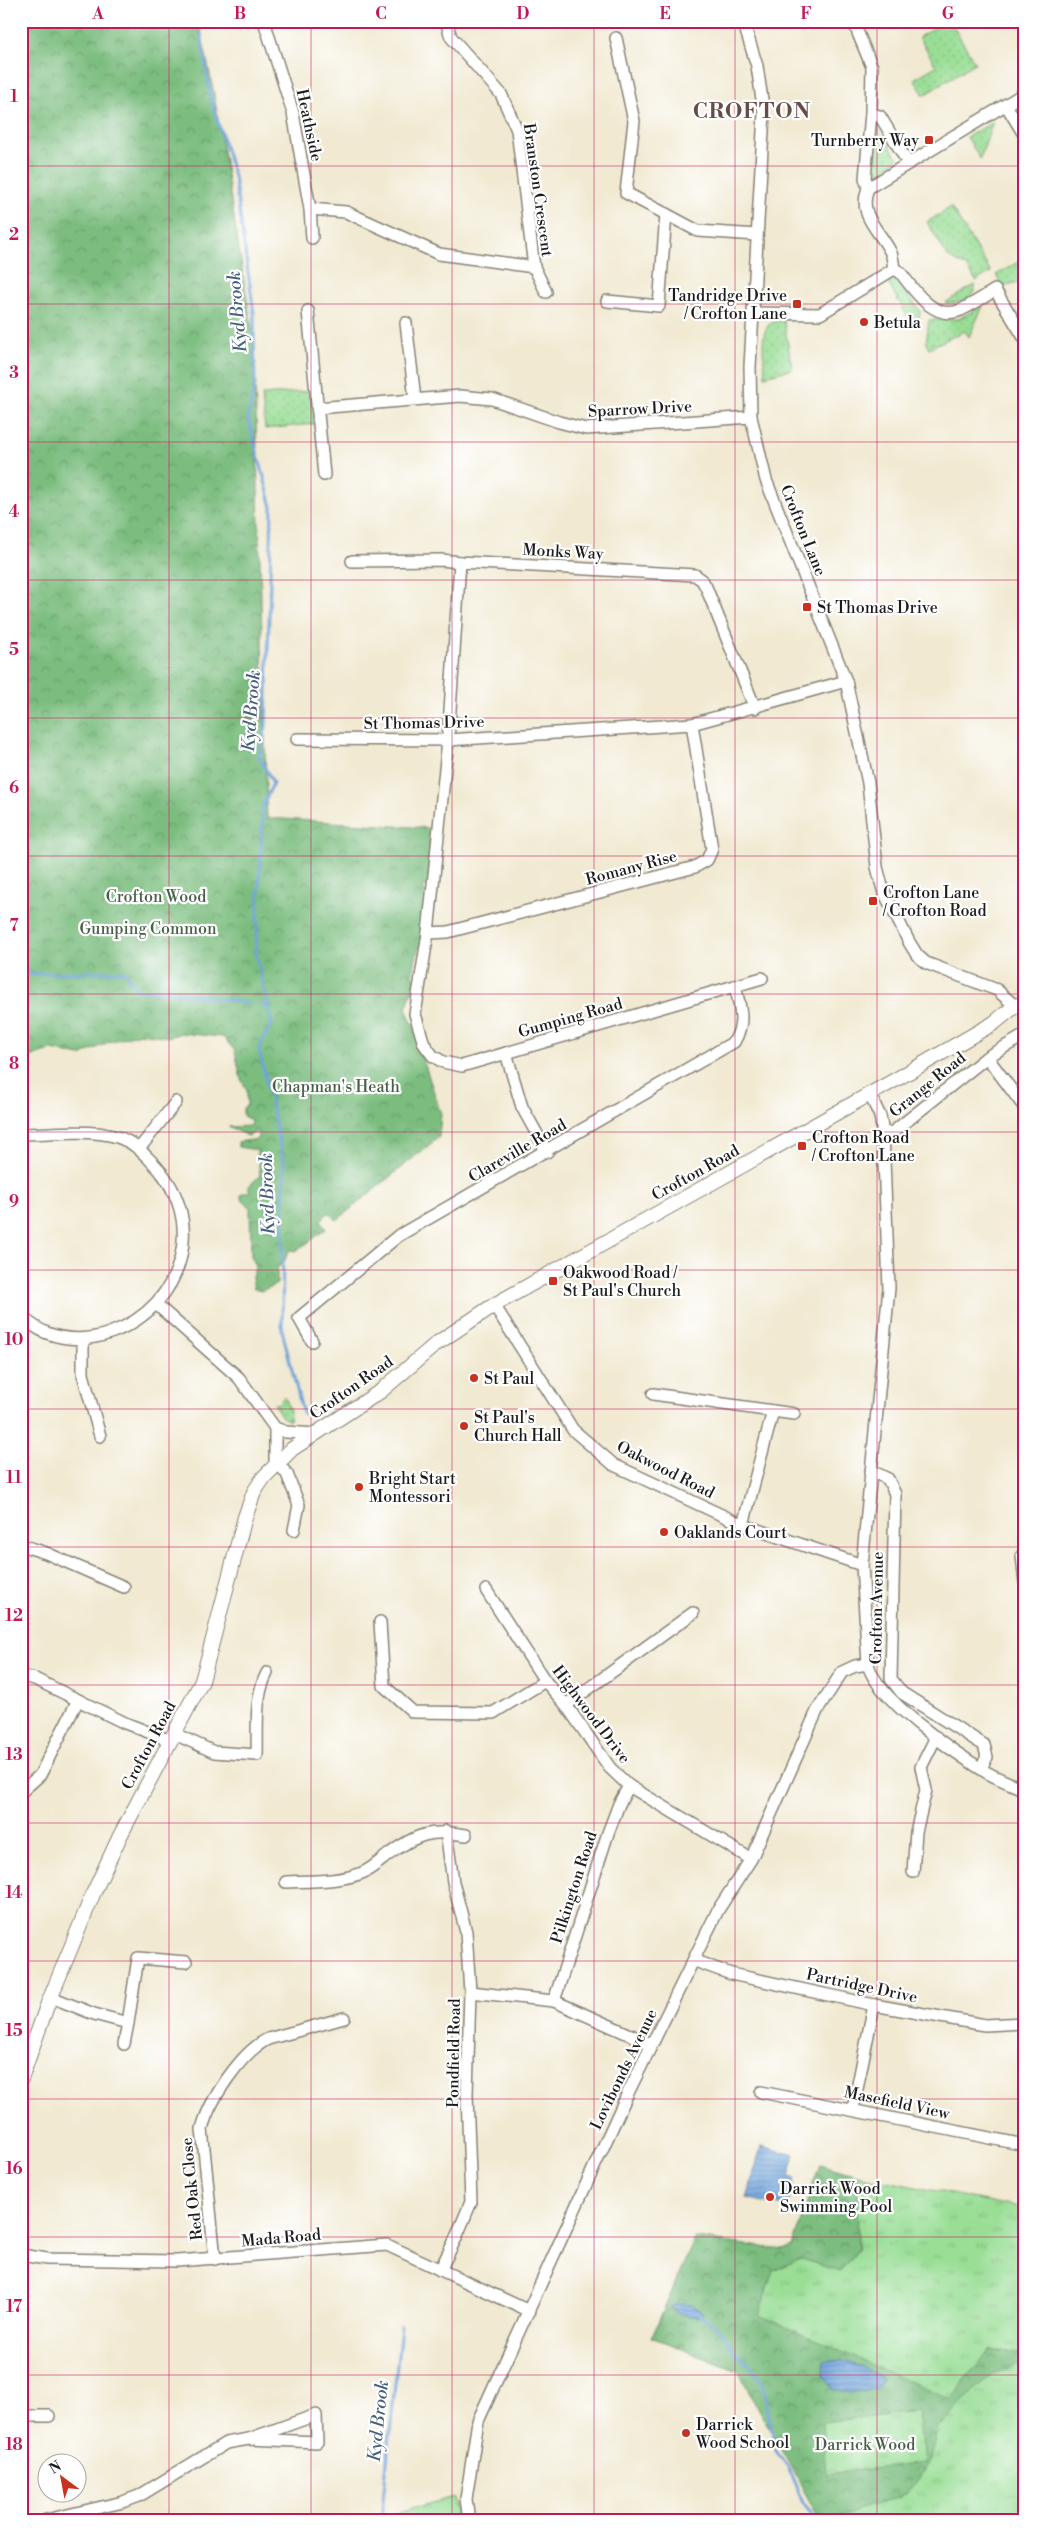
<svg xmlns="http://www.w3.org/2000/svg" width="1046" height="2541" font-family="'Libre Bodoni',serif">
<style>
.grass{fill:url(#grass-dots);stroke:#5b7d59}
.forest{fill:url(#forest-crowns);stroke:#4c6c4e}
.park{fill:url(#park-tufts);stroke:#5b7d59}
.water{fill:url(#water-rules);stroke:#46607c}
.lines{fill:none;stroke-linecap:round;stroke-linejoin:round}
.stream{stroke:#6fa3db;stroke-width:3}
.minor-casing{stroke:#868276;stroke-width:14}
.major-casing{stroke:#868276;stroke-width:16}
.minor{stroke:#fff;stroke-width:11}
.major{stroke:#fff;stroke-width:14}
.grid{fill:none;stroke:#c2185b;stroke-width:1;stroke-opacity:0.55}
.poi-dot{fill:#c8321e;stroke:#fff;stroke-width:2}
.labels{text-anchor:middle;stroke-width:4.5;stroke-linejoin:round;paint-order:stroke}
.street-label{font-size:16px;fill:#1c1c1c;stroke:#fff}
.poi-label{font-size:16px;fill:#1c1c1c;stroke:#fff;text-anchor:start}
.park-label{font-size:16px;fill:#486047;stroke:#fff}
.water-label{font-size:18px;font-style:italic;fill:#46607c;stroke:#fff}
.district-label{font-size:21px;font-weight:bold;letter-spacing:1px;fill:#664d47;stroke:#fff}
.neatline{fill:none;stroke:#c2185b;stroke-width:2}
.grid-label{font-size:16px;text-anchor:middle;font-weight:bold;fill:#c2185b}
</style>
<defs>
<pattern id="grass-dots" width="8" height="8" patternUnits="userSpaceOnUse" patternTransform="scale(1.25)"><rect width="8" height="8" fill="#9ade96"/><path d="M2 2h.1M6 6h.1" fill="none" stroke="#84be81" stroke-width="1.8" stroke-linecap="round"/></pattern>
<pattern id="forest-crowns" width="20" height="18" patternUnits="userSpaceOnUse" patternTransform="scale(1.25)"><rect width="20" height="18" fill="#7bbd7f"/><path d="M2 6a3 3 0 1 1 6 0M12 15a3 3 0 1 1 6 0" fill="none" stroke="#649967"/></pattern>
<pattern id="park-tufts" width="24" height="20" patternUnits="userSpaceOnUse" patternTransform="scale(1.25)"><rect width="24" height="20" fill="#9ade96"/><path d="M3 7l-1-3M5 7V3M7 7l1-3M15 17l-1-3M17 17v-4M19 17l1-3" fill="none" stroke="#84be81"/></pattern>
<pattern id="water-rules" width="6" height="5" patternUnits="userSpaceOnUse" patternTransform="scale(1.25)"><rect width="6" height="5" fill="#6fa3db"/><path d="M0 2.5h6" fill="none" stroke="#5a84b1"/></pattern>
</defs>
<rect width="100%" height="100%" fill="#fff"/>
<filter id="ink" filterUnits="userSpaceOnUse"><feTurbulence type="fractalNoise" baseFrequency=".02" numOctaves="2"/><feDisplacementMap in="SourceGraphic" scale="10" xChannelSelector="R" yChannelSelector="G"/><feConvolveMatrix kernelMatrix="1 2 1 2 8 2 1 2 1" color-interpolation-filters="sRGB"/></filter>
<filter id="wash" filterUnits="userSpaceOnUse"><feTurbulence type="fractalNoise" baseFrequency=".0096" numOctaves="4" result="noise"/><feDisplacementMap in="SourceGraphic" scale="20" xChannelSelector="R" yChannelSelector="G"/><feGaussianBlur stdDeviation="1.12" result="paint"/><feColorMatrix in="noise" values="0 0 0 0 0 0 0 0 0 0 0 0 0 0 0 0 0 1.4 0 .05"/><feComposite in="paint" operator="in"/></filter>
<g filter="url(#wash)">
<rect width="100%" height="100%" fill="#f1e9d1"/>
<!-- grass -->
<g class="grass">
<polygon points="945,21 950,21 975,63 924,95 914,79 936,66 919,37"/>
<polygon points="993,122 980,159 967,137"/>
<polygon points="879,129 898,159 876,176 873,175 871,171 875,131"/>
<polygon points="951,207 991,272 976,281 967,267 948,257 927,222"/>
<polygon points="1025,258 1025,284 1013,283 1003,287 996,275"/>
<polygon points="895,280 900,283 920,311 919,320 915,323 913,319 910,321 888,283"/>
<path d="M 974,285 L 975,292 C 967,301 957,304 945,303 Z"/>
<polygon points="983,306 969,337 965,331 929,348 926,343 929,320 958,319"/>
<path d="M 777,321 L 784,321 L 792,369 L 765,376 C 765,360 756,324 777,321 Z"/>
<polygon points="310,391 314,424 265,429 262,395"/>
<polygon points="285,1396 290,1411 289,1421 282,1417 274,1404 278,1404"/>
</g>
<!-- forest -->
<g class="forest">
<polygon points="21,21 199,21 214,94 254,342 267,818 428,828 434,839 429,883 424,887 424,891 430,895 425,933 421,936 422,945 418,950 412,975 416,978 415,983 406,1008 424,1053 424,1062 441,1114 439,1137 337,1220 328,1213 321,1220 326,1229 297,1251 289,1250 284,1262 277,1268 277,1284 261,1291 254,1289 252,1277 256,1266 251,1256 250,1207 241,1199 241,1194 250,1191 248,1187 260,1175 257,1150 238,1147 238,1142 258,1139 257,1132 248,1136 228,1127 251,1126 251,1120 243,1116 243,1108 247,1105 247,1090 241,1079 235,1051 223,1037 180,1033 170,1037 140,1033 109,1042 80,1056 52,1050 21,1060"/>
<polygon points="820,2164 857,2175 858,2248 840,2272 802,2259 991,2349 1025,2355 1025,2520 820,2520 738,2371 652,2337 695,2238 783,2250 792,2246"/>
</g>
<!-- park -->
<g class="park">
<polygon points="857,2175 1025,2209 1025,2355 991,2349 949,2399 759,2315 773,2270 802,2259 840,2272 858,2248"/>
<polygon points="1025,2362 1025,2520 830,2520 906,2494 917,2482 930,2459 937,2429 958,2406 993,2374"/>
<polygon points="918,2412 924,2463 826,2474 822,2422"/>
<polygon points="453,2497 457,2520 366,2520 381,2518"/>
</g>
<!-- water -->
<g class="water">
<polygon points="761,2146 795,2155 789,2176 795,2178 787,2208 747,2198"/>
<polygon points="677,2304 692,2305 703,2313 697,2317 676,2313 669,2307"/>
<polygon points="839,2359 865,2368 882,2378 878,2388 851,2393 833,2389 823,2376 824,2361"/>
</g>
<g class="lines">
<!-- stream -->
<g class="stream">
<polyline points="199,21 199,24"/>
<polyline points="201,34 211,99 234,176 254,313 255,384 248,418 272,507 266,727 259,756 273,783 263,806 256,954 272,1023 259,1048 284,1163 282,1330 303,1414"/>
<polyline points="21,974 121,971 125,972 134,986 140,991 164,991 248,1003"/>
<polyline points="260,1005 268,1006"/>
<polyline points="698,2314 709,2320 720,2331 736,2353 750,2364 762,2382 776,2451 788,2468 803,2503 818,2520"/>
<polyline points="381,2520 401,2326"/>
</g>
</g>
</g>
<g filter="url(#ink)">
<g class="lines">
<defs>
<g id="minor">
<polyline points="264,21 293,113 310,209 312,238"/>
<polyline points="446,21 451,37 501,94 517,130 534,267 546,292"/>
<polyline points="743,21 757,66 764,113 750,367 751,417 766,480 846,681 868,783 877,867 883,890 909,942 917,955 926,963 997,990 1015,1006"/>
<polyline points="853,21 872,67 871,114 880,116 908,163"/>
<polyline points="616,38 634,121 626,193 698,231 757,235"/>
<polyline points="1006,105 1025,136"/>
<polyline points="868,188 865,178 871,114"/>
<polyline points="310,209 346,212 439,254 534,267"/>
<path d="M 894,269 L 900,272 C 914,290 934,322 961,310 C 973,304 984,297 995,290 L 1025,339"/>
<polyline points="607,301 659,306 666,214"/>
<polyline points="308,311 324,475"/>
<path d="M 753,313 L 820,314 L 894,269 C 893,264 893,258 891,253 C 880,230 857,216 868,188 L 1025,93"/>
<polyline points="406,323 415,399"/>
<polyline points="317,408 460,396 492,399 559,422 586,429 751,417"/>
<polyline points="352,561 441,560 460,562"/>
<polyline points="755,708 706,587 702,580 695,575 460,562 448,740 428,933 415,1014 424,1044 433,1056 443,1062 462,1066 762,978"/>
<polyline points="297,739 448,740 692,724 846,681"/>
<polyline points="428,933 448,932 695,867 707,860 712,849 692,724"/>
<polyline points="506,1053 522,1107 547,1152"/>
<polyline points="987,1057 1025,1108"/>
<path d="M 870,1095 L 880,1116 L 883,1134 L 889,1288 L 862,1565 L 868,1664 C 876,1699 955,1753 986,1772 C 998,1779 1012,1784 1025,1790"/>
<path d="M 21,1134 C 51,1134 100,1127 127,1141 C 136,1145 143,1153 150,1160 C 209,1216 186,1306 110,1333 C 91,1340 67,1341 47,1333 C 38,1330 29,1322 21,1317"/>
<polyline points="883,1134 893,1132 987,1057 1025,1035"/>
<polyline points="139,1149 176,1102"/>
<polyline points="157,1305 239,1378 275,1428 286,1432 315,1434"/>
<polyline points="494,1305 573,1430 614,1465 743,1525 862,1565"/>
<polyline points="83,1339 83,1374 100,1436"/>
<path d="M 312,1341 L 299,1318 L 398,1236 L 734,1042 C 746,1022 740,1007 735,986"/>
<polyline points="653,1394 794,1414"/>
<polyline points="275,1428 275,1460 287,1474 299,1505 294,1530"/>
<polyline points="870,1473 878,1474 888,1479 895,1494 891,1679 902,1693 984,1745 987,1757 981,1768"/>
<polyline points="743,1525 773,1411"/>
<polyline points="21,1545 46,1553 124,1587"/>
<polyline points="1025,1550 1022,1556 1025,1582"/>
<polyline points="486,1590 545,1681 566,1705 610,1768 629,1786 751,1859"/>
<polyline points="380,1622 384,1686 413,1712 493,1713 545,1681"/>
<polyline points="21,1676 35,1679 125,1723 171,1741"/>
<polyline points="566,1705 693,1613"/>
<path d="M 175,1734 L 214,1752 L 257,1755 C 258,1727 254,1698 267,1673"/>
<polyline points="21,1792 40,1775 78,1700"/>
<polyline points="913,1872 916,1832 926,1790 921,1767 936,1737"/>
<path d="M 286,1882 C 310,1881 339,1882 362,1873 C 372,1869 380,1861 388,1855 C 416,1834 431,1829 466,1835"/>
<polyline points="695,1961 731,1974 874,2005 985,2025 1025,2023"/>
<polyline points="470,1992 554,2001 651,2044"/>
<polyline points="51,1997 94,2014 128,2023 124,2044"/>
<polyline points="554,2001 608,1833 619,1804 629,1786"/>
<polyline points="128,2023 138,1958 186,1962"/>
<polyline points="761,2092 1025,2145"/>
<polyline points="853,2109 874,2005"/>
<polyline points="21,2255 47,2259 177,2261 387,2245 529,2311"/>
<path d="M 215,2259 L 202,2129 C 209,2101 241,2052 268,2039 L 344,2018"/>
<polyline points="440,2270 455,2240 471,2202 467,2095 470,1992 466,1932 453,1882 446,1831"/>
<polyline points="21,2416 49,2416"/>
<polyline points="46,2520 123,2502 139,2496 226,2443 249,2439 316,2415 317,2442 249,2439"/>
<polyline points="469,2520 466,2499 478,2421 627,2095 718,1910 751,1859 817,1711 842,1672 855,1666 868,1664"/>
</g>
<polyline id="major" points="21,2079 47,2006 93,1894 120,1836 202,1681 245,1517 254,1492 264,1477 292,1449 381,1391 436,1344 494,1305 895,1080 994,1023 1015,1006 1025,1003"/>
</defs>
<!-- minor casing -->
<use href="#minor" class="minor-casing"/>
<!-- major casing -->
<use href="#major" class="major-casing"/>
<!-- minor -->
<use href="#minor" class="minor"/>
<!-- major -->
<use href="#major" class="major"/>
</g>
</g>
<!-- grid -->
<path class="grid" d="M 169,21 L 169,2520M 311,21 L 311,2520M 452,21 L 452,2520M 594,21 L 594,2520M 735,21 L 735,2520M 877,21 L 877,2520M 21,166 L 1025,166M 21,304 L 1025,304M 21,442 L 1025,442M 21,580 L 1025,580M 21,718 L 1025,718M 21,856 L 1025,856M 21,994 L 1025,994M 21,1132 L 1025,1132M 21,1270 L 1025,1270M 21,1409 L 1025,1409M 21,1547 L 1025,1547M 21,1685 L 1025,1685M 21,1823 L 1025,1823M 21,1961 L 1025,1961M 21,2099 L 1025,2099M 21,2237 L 1025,2237M 21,2375 L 1025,2375"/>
<!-- markers -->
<g class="poi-dot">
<rect x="924" y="135" width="10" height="10" rx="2.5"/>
<rect x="792" y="299" width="10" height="10" rx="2.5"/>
<circle cx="864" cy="322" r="5"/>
<rect x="802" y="602" width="10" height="10" rx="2.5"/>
<rect x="868" y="896" width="10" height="10" rx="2.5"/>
<rect x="797" y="1141" width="10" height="10" rx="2.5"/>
<rect x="548" y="1276" width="10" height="10" rx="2.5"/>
<circle cx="474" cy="1378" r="5"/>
<circle cx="464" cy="1426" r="5"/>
<circle cx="359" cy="1487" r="5"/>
<circle cx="664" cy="1532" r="5"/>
<circle cx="770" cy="2197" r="5"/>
<circle cx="686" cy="2433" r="5"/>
</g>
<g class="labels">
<!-- street labels -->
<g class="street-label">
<text transform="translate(310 125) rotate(78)" y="6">Heathside</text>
<text transform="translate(539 190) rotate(82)" y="6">Branston Crescent</text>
<text transform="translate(640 408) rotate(-3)" y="6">Sparrow Drive</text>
<text transform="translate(804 530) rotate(68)" y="6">Crofton Lane</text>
<text transform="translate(563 551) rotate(3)" y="6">Monks Way</text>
<text transform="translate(424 722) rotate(-1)" y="6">St Thomas Drive</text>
<text transform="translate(631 867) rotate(-15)" y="6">Romany Rise</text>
<text transform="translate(570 1017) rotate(-16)" y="6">Gumping Road</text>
<text transform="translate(927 1084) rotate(-39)" y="6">Grange Road</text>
<text transform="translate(517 1150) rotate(-30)" y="6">Clareville Road</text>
<text transform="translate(695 1172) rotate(-29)" y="6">Crofton Road</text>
<text transform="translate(351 1387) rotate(-35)" y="6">Crofton Road</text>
<text transform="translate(666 1469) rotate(27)" y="6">Oakwood Road</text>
<text transform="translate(876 1608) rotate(-89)" y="6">Crofton Avenue</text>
<text transform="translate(592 1714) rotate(53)" y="6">Highwood Drive</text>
<text transform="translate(148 1745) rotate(-62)" y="6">Crofton Road</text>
<text transform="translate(573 1887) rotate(-72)" y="6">Pilkington Road</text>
<text transform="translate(862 1985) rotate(12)" y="6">Partridge Drive</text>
<text transform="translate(453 2053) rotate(-89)" y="6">Pondfield Road</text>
<text transform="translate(623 2069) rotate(-64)" y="6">Lovibonds Avenue</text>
<text transform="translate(897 2102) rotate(12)" y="6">Masefield View</text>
<text transform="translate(191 2189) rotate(-96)" y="6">Red Oak Close</text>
<text transform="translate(281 2237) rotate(-5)" y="6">Mada Road</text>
</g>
<!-- poi labels -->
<g class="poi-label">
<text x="919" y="146" text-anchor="end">Turnberry Way</text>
<text x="787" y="301" text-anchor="end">Tandridge Drive<tspan x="787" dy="18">/ Crofton Lane</tspan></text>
<text x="874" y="328">Betula</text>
<text x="817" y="613">St Thomas Drive</text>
<text x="883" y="898">Crofton Lane<tspan x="883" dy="18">/ Crofton Road</tspan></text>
<text x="812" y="1143">Crofton Road<tspan x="812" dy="18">/ Crofton Lane</tspan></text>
<text x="563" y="1278">Oakwood Road /<tspan x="563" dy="18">St Paul's Church</tspan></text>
<text x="484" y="1384">St Paul</text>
<text x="474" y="1423">St Paul's<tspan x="474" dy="18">Church Hall</tspan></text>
<text x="369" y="1484">Bright Start<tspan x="369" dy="18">Montessori</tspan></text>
<text x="674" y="1538">Oaklands Court</text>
<text x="780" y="2194">Darrick Wood<tspan x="780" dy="18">Swimming Pool</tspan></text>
<text x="696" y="2430">Darrick<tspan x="696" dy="18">Wood School</tspan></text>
</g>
<!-- park labels -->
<g class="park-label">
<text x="156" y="902">Crofton Wood</text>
<text x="148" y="934">Gumping Common</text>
<text x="336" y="1092">Chapman's Heath</text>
<text x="865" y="2450">Darrick Wood</text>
</g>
<!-- water labels -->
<g class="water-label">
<text transform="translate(237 312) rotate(-95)" y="6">Kyd Brook</text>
<text transform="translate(251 711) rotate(-86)" y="6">Kyd Brook</text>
<text transform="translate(267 1194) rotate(-92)" y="6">Kyd Brook</text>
<text transform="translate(378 2421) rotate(-84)" y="6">Kyd Brook</text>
</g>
<!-- district labels -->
<g class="district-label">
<text x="752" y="118">CROFTON</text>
</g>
</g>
<!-- margin -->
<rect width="1046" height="2541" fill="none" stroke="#fff" stroke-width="55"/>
<!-- north arrow -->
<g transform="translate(62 2478) rotate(328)"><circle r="24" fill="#ffffff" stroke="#a4a4a4"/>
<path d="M0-4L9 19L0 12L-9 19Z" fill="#c8321e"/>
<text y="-8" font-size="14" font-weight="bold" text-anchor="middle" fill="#1c1c1c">N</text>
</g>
<rect x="28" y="28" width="990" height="2486" class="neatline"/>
<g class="grid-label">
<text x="98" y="19">A</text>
<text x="240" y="19">B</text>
<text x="381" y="19">C</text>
<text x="523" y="19">D</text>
<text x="665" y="19">E</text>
<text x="806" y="19">F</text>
<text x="948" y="19">G</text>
<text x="14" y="102">1</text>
<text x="14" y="240">2</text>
<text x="14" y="378">3</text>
<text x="14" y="517">4</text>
<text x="14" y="655">5</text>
<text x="14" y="793">6</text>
<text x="14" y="931">7</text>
<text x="14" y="1069">8</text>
<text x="14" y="1207">9</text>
<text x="14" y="1345">10</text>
<text x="14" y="1483">11</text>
<text x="14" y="1621">12</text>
<text x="14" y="1760">13</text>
<text x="14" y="1898">14</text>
<text x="14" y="2036">15</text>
<text x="14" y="2174">16</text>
<text x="14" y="2312">17</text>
<text x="14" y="2450">18</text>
</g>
</svg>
